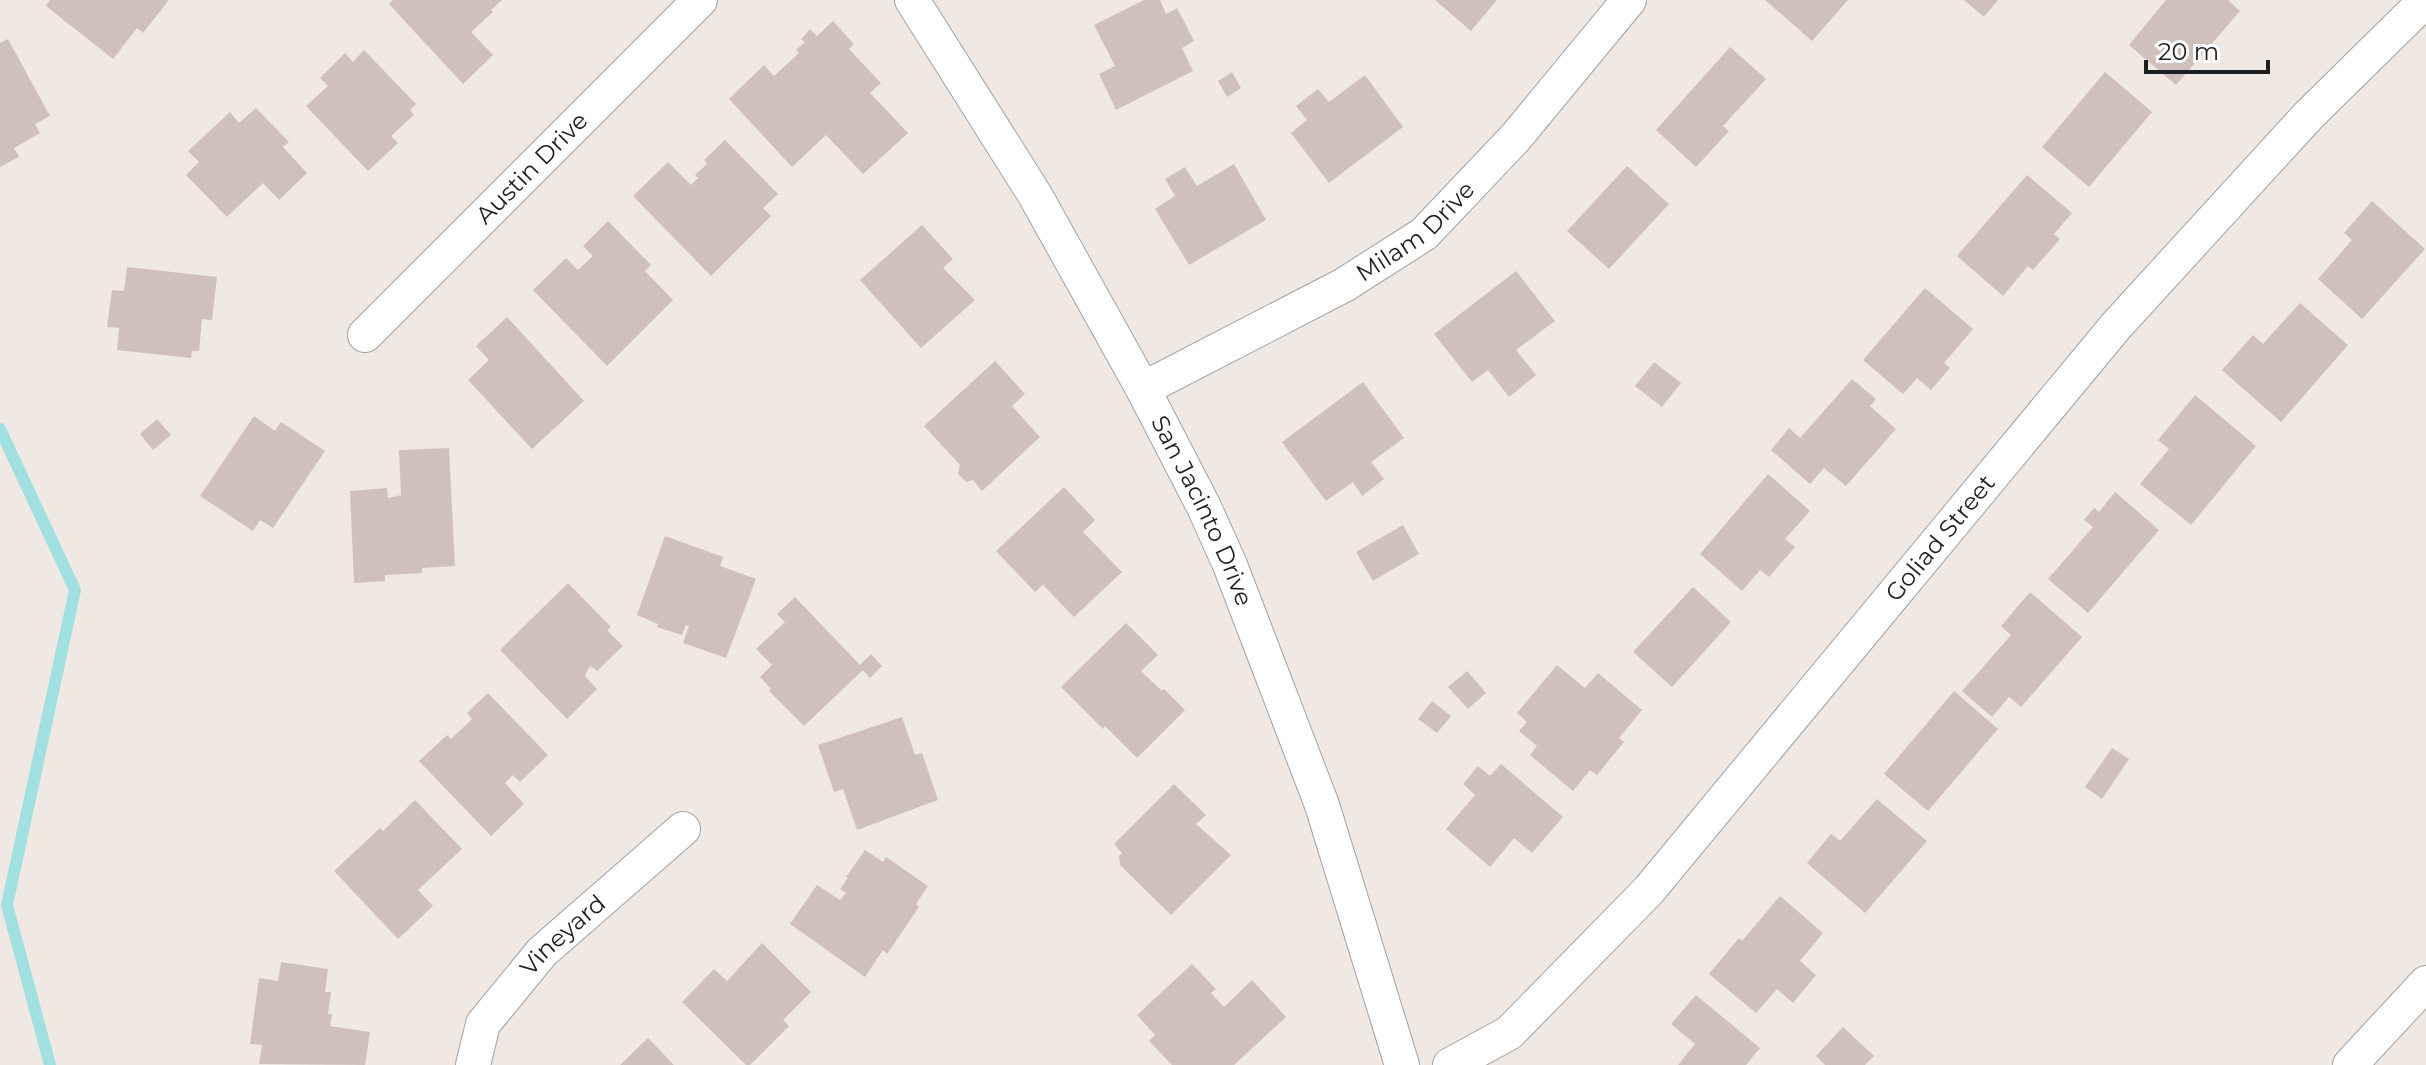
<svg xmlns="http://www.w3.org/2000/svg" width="2426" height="1065" font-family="Montserrat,sans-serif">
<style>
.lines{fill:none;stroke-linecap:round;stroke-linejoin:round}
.stream{stroke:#a0e1df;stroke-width:12}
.building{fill:#d0c0bc}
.minor-casing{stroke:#a2a2a2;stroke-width:36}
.minor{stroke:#fff;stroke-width:34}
.labels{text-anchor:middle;stroke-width:6;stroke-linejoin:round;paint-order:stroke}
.street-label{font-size:24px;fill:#1e1e1e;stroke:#fff}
</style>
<rect width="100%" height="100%" fill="#f0e8e3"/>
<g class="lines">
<!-- stream -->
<polyline class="stream" points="0,429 75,590 7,905 50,1065"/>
</g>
<!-- building -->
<g class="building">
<polygon points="50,0 169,0 143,33 137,28 113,59 46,6"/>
<polygon points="393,0 502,0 491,10 493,12 471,32 493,55 463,84 389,4"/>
<polygon points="1144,0 1160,0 1166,14 1177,8 1194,41 1182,48 1193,71 1116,110 1099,74 1115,66 1094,25"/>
<polygon points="1435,0 1497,0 1471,31"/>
<polygon points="1765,0 1848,0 1812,41"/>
<polygon points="1964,0 1998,0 1984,17"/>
<polygon points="2166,0 2228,0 2240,11 2176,85 2129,45"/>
<polygon points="833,21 854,44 849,49 881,83 870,93 908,133 863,174 826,135 792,167 729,99 764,65 774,76 799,53 796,50 805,42 801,39 810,29 817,36"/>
<polygon points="8,39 50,116 35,124 40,133 14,148 19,157 0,167 0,43"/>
<polygon points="1730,47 1766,79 1723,126 1729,131 1696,167 1656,130"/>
<polygon points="364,50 416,104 410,110 414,115 391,136 398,143 368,171 306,106 328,86 320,78 345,53 353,62"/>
<polygon points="1232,72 1241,88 1227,97 1218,81"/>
<polygon points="2105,72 2152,112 2089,187 2042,147"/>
<polygon points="1365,75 1403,127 1329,183 1291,133 1307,120 1296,106 1318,89 1329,102"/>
<polygon points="256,108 289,142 283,147 307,173 279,200 263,183 227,217 186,175 199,162 188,151 230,112 239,123"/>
<polygon points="725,140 778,194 763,208 771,216 711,276 633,196 668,162 691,185 698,178 695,175 707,164 704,160"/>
<polygon points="1234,164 1266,220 1189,265 1155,209 1175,196 1165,179 1185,167 1197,186"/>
<polygon points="1627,166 1669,204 1609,269 1567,231"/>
<polygon points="2027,175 2072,213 2054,234 2060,239 2033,270 2028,266 2003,296 1957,256"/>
<polygon points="2372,201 2425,249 2362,319 2318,279 2352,240 2344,233"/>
<polygon points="608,221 651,265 645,271 673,300 607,366 533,290 566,258 578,270 593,256 583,246"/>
<polygon points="922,225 953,259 943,268 975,300 921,348 860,280"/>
<polygon points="127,267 217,277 212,320 202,319 199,351 192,351 191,358 117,350 119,328 107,327 112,290 124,291"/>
<polygon points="1516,271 1555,321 1516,350 1536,375 1509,397 1488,370 1472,382 1434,334"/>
<polygon points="1925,288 1973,329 1944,363 1950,368 1931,390 1917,378 1903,394 1863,360"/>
<polygon points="2300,303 2348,345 2281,422 2222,370 2253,335 2263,344"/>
<polygon points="507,317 584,401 532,449 468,380 489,360 476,346"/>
<polygon points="995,361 1025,394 1012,406 1040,437 982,491 973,480 966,482 958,474 960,465 924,426"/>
<polygon points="1654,362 1681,383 1662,407 1635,386"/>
<polygon points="1852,379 1876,399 1870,406 1896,429 1846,486 1824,468 1810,484 1771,450 1789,428 1800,438"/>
<polygon points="1363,382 1404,438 1371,462 1384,479 1362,496 1353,482 1326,501 1282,442"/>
<polygon points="2195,395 2256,446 2191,525 2140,484 2169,449 2158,440"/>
<polygon points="254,416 275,431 281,422 325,451 273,528 260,520 253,531 200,496"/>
<polygon points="157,419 171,435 153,450 140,434"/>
<polygon points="449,448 455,566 422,568 422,573 385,575 385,581 354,583 350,491 387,488 388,498 401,495 399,450"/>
<polygon points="1768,474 1810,511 1785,539 1795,547 1769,577 1760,570 1742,591 1700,554"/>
<polygon points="1064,487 1095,520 1083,532 1122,572 1074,617 1043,585 1035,592 996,551"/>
<polygon points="2115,492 2159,530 2088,613 2048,579 2093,527 2084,520 2094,508 2099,512"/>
<polygon points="1403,525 1419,554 1373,581 1356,552"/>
<polygon points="665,536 723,557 720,566 756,579 726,658 683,643 689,626 686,625 682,635 657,627 658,624 637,615"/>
<polygon points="568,583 611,627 607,630 623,646 597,671 591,666 588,669 585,676 597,689 567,719 500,650"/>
<polygon points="1693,587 1731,622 1672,687 1633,652"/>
<polygon points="2030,592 2082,637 2021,707 2009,697 1992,717 1962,691 2011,635 2001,626"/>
<polygon points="795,597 860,665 871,654 882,666 870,678 863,670 804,726 769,691 771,689 760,677 772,665 756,649 785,622 777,614"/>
<polygon points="1126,623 1158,655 1141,671 1162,691 1164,689 1185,710 1137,758 1105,726 1103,729 1061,687"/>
<polygon points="1557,665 1585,688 1598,673 1642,710 1619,738 1624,742 1597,775 1590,770 1573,791 1530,755 1537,746 1519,731 1527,722 1517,713"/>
<polygon points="1467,671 1486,693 1468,709 1448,687"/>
<polygon points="1954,691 1998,729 1928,811 1884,774"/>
<polygon points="488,693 548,755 520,782 513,775 505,783 524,804 491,836 419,761 447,735 451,739 472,719 467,713"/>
<polygon points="1432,701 1451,716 1437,733 1418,719"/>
<polygon points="902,717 915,755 922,753 938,800 857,830 843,789 834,792 818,745"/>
<polygon points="2112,748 2129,759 2102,799 2085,787"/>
<polygon points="1501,764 1563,817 1532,853 1514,838 1490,867 1446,829 1475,795 1463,784 1478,766 1490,776"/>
<polygon points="1174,784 1206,815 1196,824 1231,855 1171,915 1120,865 1119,856 1122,853 1114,844"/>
<polygon points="1877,799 1927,841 1865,913 1807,863 1831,834 1840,841"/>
<polygon points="415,800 462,849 418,890 433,906 398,939 334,871 380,828 383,831"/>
<polygon points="865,850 883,862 886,857 928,886 916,904 919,907 887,954 883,950 865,977 790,924 817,885 840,900 846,893 840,889 848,878 846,877"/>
<polygon points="1780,896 1823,933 1800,961 1816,975 1793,1003 1777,989 1756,1013 1709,974 1739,938 1742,941"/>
<polygon points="762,943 811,992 783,1020 789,1026 750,1065 746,1065 682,1002 714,969 727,981"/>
<polygon points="281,962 328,969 325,992 331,992 328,1014 332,1014 330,1026 370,1032 365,1065 259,1064 262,1045 250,1044 259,978 278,981"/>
<polygon points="1192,964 1216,989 1211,993 1224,1007 1252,980 1286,1017 1234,1065 1172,1065 1149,1041 1155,1035 1137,1015"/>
<polygon points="1696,995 1760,1048 1746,1065 1678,1065 1695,1044 1671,1024"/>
<polygon points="1843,1027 1874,1056 1865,1065 1825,1065 1816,1056"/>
<polygon points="648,1038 674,1065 620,1065"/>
</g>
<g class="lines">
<defs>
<g id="minor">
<path id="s1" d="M 912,0 L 1035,195 L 1143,389 L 1204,507 L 1230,565 L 1322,805 L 1402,1065"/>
<path id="s2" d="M 365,335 L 700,0"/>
<path id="s3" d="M 1143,389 L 1344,285 L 1424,234 L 1516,137 L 1629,0"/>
<path id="s4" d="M 473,1065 L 483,1024 L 542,952 L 683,829"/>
<path id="s5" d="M 1450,1065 L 1509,1033 L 1649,890 L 2116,326 L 2308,116 L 2426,0"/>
<polyline points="2350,1065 2426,983"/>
</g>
</defs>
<!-- minor casing -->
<use href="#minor" class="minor-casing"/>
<!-- minor -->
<use href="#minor" class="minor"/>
</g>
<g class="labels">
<!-- street labels -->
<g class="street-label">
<text dy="8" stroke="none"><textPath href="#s2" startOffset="236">Austin Drive</textPath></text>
<text dy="8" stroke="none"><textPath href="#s3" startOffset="316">Milam Drive</textPath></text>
<text dy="8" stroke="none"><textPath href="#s1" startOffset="588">San Jacinto Drive</textPath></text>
<text dy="8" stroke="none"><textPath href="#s5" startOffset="724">Goliad Street</textPath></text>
<text dy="8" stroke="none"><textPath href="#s4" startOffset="162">Vineyard</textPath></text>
</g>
</g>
<!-- scale -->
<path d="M2146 60v12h122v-12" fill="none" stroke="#1e1e1e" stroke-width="4"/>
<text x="2158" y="60" font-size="24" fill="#1e1e1e" stroke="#ffffff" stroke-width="6" paint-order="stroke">20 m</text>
</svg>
